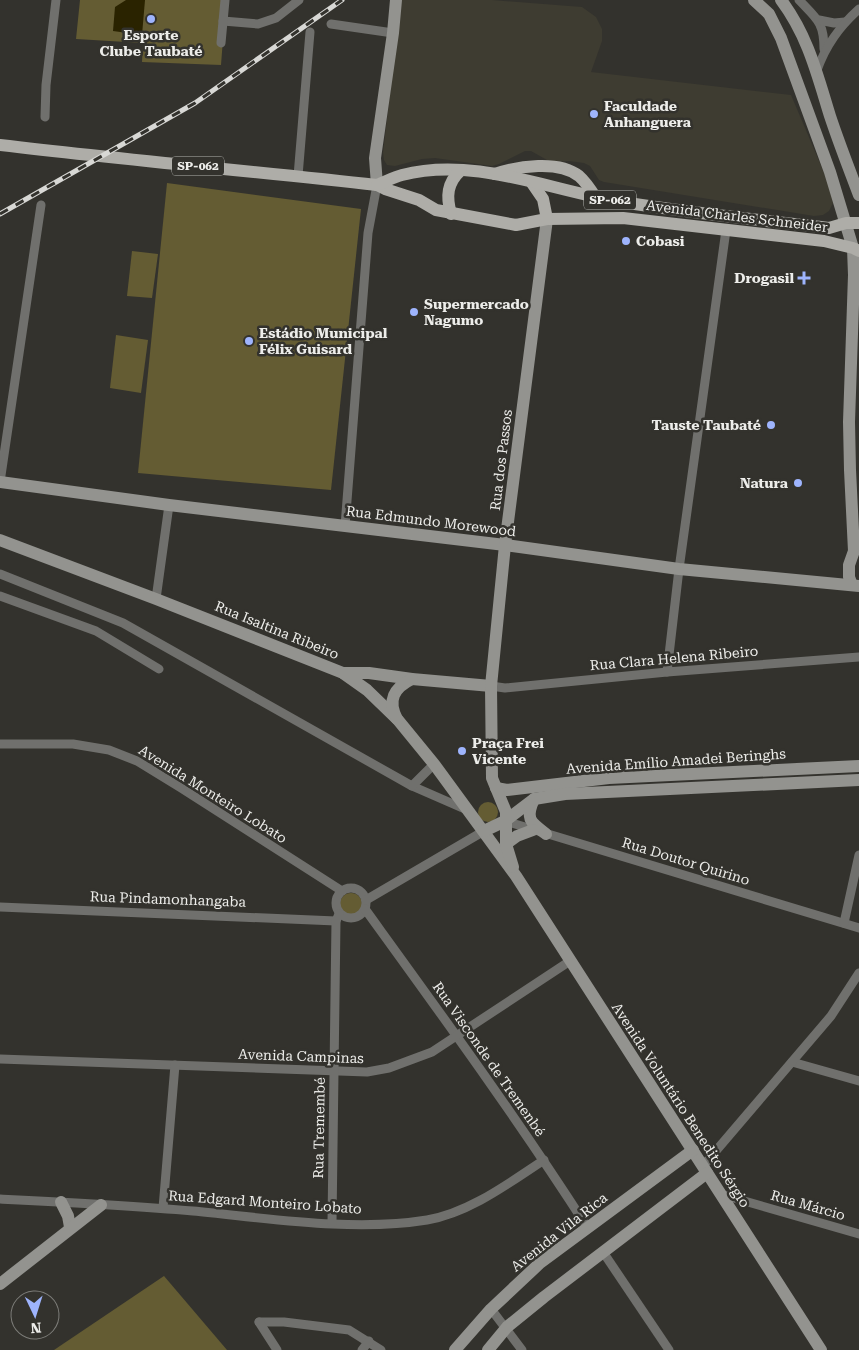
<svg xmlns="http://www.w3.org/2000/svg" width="859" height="1350" font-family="'Roboto Serif',serif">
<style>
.built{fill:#3e3c31}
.green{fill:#645c33}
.water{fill:#2a2300}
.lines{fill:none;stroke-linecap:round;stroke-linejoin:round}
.street{stroke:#70706d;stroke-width:9}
.secondary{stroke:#93938f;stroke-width:12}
.primary{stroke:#aeada8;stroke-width:12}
.rail-casing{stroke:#d8d8d5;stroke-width:5}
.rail{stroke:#33322d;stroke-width:3;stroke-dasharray:9;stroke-linecap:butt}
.poi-dot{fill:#9eb4fd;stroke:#33322d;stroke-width:2}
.labels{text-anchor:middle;stroke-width:5;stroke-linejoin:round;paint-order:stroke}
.shield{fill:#33322d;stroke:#b5b5b1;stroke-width:1}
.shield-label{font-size:12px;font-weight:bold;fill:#ededea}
.poi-label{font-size:14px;font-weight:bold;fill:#ededea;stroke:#33322d;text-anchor:start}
.street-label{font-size:14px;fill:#ededea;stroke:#33322d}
</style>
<rect width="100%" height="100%" fill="#33322d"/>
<!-- built -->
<polygon class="built" points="401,0 492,0 582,7 596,17 602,29 602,41 591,72 791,95 831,189 833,203 829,211 823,215 814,216 604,182 599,180 590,166 584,163 569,161 556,162 547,160 531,151 525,151 499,164 492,166 435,158 422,159 395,166 387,165 384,160 383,153"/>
<!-- green -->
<g class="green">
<polygon points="80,0 226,0 221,65 142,62 143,43 76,39"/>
<polygon points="167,183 361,209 331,490 138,473"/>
<polygon points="132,251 158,254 152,298 127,296"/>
<polygon points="116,335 148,340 141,393 110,388"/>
<circle cx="488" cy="812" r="10"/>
<circle cx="351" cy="904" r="11"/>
<polygon points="164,1276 227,1350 54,1350"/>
</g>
<!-- water -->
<polygon class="water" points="126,0 145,0 142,35 113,31 115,7"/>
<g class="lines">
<!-- street -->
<g class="street">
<path d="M 799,0 C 817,19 824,22 824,49"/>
<polyline points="819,20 834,23 845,22"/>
<polyline points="223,21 258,24 276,18 299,0"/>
<polyline points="331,24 393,33"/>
<polyline points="221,43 225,0"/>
<path d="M 817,70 C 826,45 839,27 859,9"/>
<polyline points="45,117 46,85 56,0"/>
<polyline points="298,176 310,32"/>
<polyline points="0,482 41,205"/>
<polyline points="345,526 368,233 377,185"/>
<polyline points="0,574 123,623 412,786 467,810"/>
<polyline points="0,596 96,631 159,669"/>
<polyline points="156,599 169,505"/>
<polyline points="667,672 679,569 726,230"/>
<polyline points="491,686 505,688 667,672 859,657"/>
<polyline points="0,744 73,744 109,750 137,761 181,788 342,891"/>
<polyline points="412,786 434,764"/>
<polyline points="505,821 859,928"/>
<circle cx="351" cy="903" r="15"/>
<polyline points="366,900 484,831"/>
<polyline points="0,907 336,921"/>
<path d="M 365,909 C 441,1014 517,1118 587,1227"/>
<polyline points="844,923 859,855"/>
<polyline points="0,1059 367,1072 389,1068 432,1052 570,961"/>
<polyline points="792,1062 859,1081"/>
<polyline points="703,1166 831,1016 859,973"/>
<polyline points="720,1194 859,1234"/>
<path d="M 0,1199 C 64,1202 129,1205 193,1211 C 267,1218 353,1232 427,1220 C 469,1213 509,1183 544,1160"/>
<polyline points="163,1208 175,1065"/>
<polyline points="332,1223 336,921 339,914"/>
<polyline points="603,1252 669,1350"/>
<polyline points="491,1309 522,1350"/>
<polyline points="259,1322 284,1322 349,1330 381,1350"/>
<polyline points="259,1322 277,1350"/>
<polyline points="362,1350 369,1341"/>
</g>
<!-- secondary -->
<g class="secondary">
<polyline points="754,0 769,14 781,38 830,172 853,248 854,275 849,422 850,470 854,551 849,565 849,577 852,585"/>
<path d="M 781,0 C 808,36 817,74 830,116 C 839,143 849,169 859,195"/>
<polyline points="377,185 375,158 393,33 396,0"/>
<polyline points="0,482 169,505 505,545 679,569 859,586"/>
<polyline points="0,540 156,599 343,673 367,690 398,720 434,764 516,876 821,1350"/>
<polyline points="343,673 369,673 412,679 491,686"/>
<path d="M 397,719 C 387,700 394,688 412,679"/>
<polyline points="496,788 507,790 609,778 859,766"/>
<path d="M 534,799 C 525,819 530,822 546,834"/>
<polyline points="484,831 505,821 534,799 565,794 859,780"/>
<polyline points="506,844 517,836 533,830"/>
<polyline points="513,867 506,844 506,812 492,778 491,686 505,545 547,219"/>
<polyline points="61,1202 68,1216 70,1227"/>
<polyline points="0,1284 101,1205"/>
<polyline points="455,1350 491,1309 540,1263 693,1150"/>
<polyline points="488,1350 507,1327 544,1297 707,1173"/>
</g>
<!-- primary -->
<g class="primary">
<path d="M 0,145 C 126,160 251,171 377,185 L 385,189 L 419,200 L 436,210 L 516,225 L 547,219 L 623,218 L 824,241 L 853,248 L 859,251"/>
<path d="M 495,174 C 518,166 559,160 579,176 C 586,182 591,190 596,198"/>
<polyline points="532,183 543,199 547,219"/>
<path d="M 377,185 C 385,182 394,177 402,175 C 475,156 551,191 622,202 C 691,213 760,220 829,228 L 846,223 L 859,223"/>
<path d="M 451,214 C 446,196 447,183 461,170"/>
</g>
<defs>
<polyline id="rail" points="0,214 195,103 342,0"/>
</defs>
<!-- rail casing -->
<use href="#rail" class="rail-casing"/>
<!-- rail -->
<use href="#rail" class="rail"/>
</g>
<!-- markers -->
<g class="poi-dot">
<circle cx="151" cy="19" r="5"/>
<circle cx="594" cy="114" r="5"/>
<circle cx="626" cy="241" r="5"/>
<path d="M801.5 270.5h5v5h5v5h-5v5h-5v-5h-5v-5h5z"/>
<circle cx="414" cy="312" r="5"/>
<circle cx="249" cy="341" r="5"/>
<circle cx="771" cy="425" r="5"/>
<circle cx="798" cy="483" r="5"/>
<circle cx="462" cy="751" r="5"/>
</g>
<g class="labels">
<!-- shield labels -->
<g class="shield">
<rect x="172" y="156.5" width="52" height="19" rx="4"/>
<rect x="584" y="190.5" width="52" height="19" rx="4"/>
</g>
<g class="shield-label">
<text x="198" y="170">SP-062</text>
<text x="610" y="204">SP-062</text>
</g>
<!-- poi labels -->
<g class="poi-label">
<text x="151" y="40" text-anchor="middle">Esporte<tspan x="151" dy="16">Clube Taubaté</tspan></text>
<text x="604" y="111">Faculdade<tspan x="604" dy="16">Anhanguera</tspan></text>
<text x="636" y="246">Cobasi</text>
<text x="794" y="283" text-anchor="end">Drogasil</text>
<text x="424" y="309">Supermercado<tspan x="424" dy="16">Nagumo</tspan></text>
<text x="259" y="338">Estádio Municipal<tspan x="259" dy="16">Félix Guisard</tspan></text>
<text x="761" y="430" text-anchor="end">Tauste Taubaté</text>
<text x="788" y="488" text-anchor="end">Natura</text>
<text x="472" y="748">Praça Frei<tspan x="472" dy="16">Vicente</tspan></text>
</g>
<!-- street labels -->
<g class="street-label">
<text transform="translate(737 216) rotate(7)" y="5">Avenida Charles Schneider</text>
<text transform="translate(501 460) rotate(-83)" y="5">Rua dos Passos</text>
<text transform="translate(431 521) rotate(7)" y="5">Rua Edmundo Morewood</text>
<text transform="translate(277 630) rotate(22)" y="5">Rua Isaltina Ribeiro</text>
<text transform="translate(674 658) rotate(-5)" y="5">Rua Clara Helena Ribeiro</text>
<text transform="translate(676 761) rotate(-4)" y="5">Avenida Emílio Amadei Beringhs</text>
<text transform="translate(213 794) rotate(32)" y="5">Avenida Monteiro Lobato</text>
<text transform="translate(686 861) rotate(17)" y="5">Rua Doutor Quirino</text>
<text transform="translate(168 899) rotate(2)" y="5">Rua Pindamonhangaba</text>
<text transform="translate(301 1056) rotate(2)" y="5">Avenida Campinas</text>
<text transform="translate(489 1059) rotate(55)" y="5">Rua Visconde de Tremenbé</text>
<text transform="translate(681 1105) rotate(57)" y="5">Avenida Voluntário Benedito Sérgio</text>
<text transform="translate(319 1128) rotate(-89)" y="5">Rua Tremembé</text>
<text transform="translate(265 1202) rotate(4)" y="5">Rua Edgard Monteiro Lobato</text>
<text transform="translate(808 1205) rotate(16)" y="5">Rua Márcio</text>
<text transform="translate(559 1232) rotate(-38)" y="5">Avenida Vila Rica</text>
</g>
</g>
<!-- north arrow -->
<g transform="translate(35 1315) rotate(176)"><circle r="24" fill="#33322d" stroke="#7d7d79"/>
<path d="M0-4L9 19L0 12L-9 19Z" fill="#9eb4fd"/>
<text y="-8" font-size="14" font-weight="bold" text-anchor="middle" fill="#ededea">N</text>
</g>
</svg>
